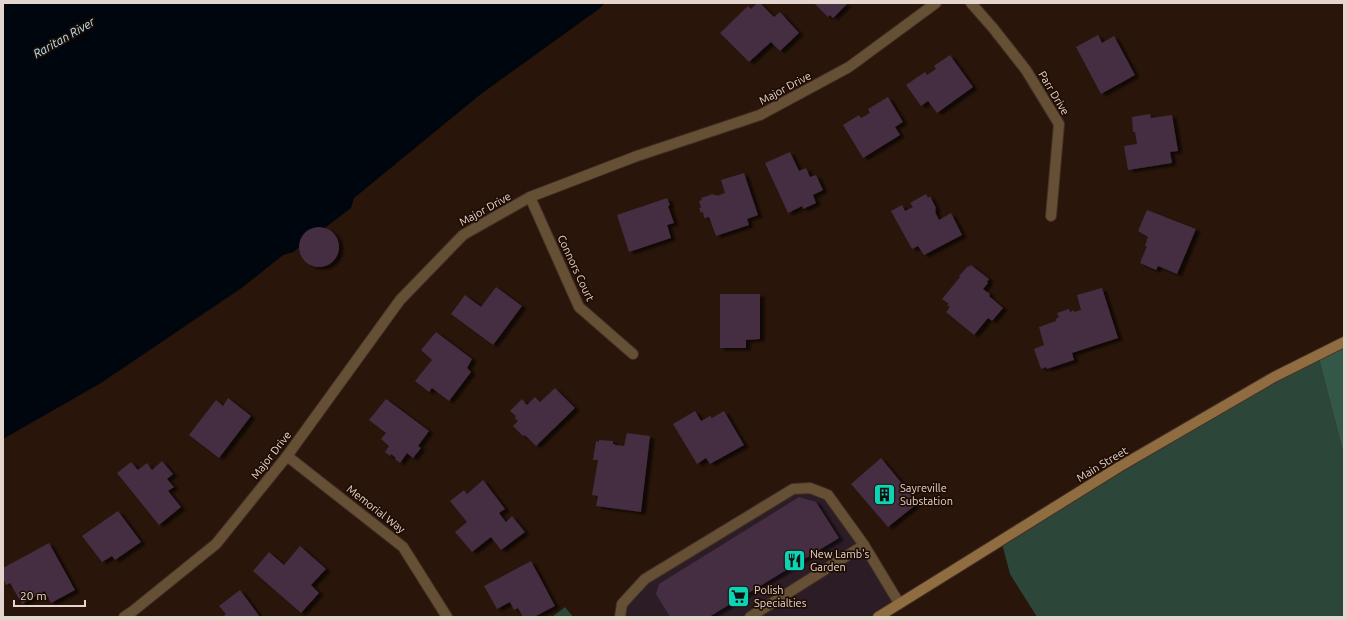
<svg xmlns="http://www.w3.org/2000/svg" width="1347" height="620" font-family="Ubuntu,sans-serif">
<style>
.commercial{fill:#2c1c26}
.green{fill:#2d463a}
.forest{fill:#345848}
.water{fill:#00060e}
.building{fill:#452d43;filter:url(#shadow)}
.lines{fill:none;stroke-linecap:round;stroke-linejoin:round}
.lane-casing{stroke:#433025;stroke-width:12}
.street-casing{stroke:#433025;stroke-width:12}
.secondary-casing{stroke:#433025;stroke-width:12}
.lane{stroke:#654f35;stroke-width:10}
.street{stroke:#654f35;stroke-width:10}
.secondary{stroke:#906c41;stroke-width:10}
.labels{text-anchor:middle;stroke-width:3.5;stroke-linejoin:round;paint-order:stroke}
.street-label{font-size:11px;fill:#e4d6ce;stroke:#1f0c03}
.poi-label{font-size:11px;fill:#e4d6ce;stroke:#1f0c03;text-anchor:start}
.water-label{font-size:12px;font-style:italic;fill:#aee6fc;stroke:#1f0c03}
</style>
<defs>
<filter id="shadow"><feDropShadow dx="4.5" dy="2.5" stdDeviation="1" flood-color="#0009"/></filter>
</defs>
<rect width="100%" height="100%" fill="#29150a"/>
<!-- commercial -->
<polygon class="commercial" points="793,489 828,495 899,603 878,617 620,617 622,604 645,579"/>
<!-- green -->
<g class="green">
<polygon points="1318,355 1344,455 1344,617 1037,617 1010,574 1001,540"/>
<polygon points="565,607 573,617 552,617"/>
</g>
<!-- forest -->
<polygon class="forest" points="1344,342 1344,455 1318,355"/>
<!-- water -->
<polygon class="water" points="3,3 605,3 599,9 481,94 354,198 351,208 293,252 283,255 243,287 101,383 3,439"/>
<!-- building -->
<g class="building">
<polygon points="757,3 760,3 774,17 780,12 799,33 780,51 771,42 749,62 720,33 748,6 751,9"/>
<polygon points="814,3 848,3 833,18 830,15 828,17"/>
<polygon points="1098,35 1102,43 1114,36 1135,75 1101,94 1076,47"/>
<polygon points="950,55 973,87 937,113 928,101 921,106 906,85 925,72 927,75 936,69 934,66"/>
<polygon points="888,97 903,122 895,127 900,135 863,158 843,125 859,115 861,118 870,113 868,109"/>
<polygon points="1150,114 1151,118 1172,115 1178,151 1170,152 1172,163 1128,170 1124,146 1137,144 1135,132 1133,132 1132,117"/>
<polygon points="790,152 799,171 806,168 810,177 816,175 823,190 813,195 816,203 803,209 802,206 788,213 765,163"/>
<polygon points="744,173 758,215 747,219 749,225 716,236 709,217 704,218 703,212 701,213 699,208 701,208 699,201 702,200 701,198 713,194 714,195 717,195 717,196 725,193 721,180"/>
<polygon points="926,194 928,198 930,196 936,208 935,209 936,211 935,212 939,220 951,213 962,235 924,255 918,246 912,249 891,211 902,205 905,211 913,207 910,203"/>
<polygon points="667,198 670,205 668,206 674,223 667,225 671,238 629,252 617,215"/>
<polygon points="1147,210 1196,229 1177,274 1158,266 1156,270 1140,263 1147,246 1145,246 1148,237 1138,231"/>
<circle cx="319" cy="247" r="20"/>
<polygon points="971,265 989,279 987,282 988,283 983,289 990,294 989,296 1003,308 992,321 988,318 974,335 946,312 950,307 947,305 949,304 942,299 960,277 959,276 968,266 969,267"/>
<polygon points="496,287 522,306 493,345 451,314 465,295 481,307"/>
<polygon points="1102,288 1118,338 1072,353 1074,360 1047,369 1046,367 1041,369 1034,349 1044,345 1039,327 1056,321 1056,319 1059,317 1057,313 1069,309 1070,312 1074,310 1074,312 1081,310 1077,295"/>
<polygon points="720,294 760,294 760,339 746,340 746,348 720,348"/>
<polygon points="436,332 472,359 467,368 471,372 449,401 432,388 429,392 415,381 432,360 421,350"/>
<polygon points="555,388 575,408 536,446 525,435 523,436 513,426 518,421 515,418 516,416 510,411 522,399 527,405 535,397 540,402"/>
<polygon points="228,398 251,416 219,458 189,435 216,400 223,406"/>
<polygon points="386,399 429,431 418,446 421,448 413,458 407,453 400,463 395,459 396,458 391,454 390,456 385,452 389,446 381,439 386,433 369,420"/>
<polygon points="695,411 701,421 710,416 712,418 724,411 744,445 710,464 706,458 697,464 673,424"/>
<polygon points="627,433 650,436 641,512 596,506 598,496 592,495 598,460 593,460 596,441 599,442 599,440 613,441 613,444 615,444 615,445 624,446"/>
<polygon points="881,458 918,503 888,527 851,484"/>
<polygon points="162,461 173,474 167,479 174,487 168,491 181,507 159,525 117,473 131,462 138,470 147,463 152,470"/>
<polygon points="483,480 505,509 499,513 506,522 512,516 525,532 501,550 491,537 472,552 455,532 467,522 450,501 464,490 467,494"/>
<polygon points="799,497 816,502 839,538 709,617 670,617 656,594 659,584"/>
<polygon points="118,511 141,542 115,560 112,556 102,562 82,536"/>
<polygon points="49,543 75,590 51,603 45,591 22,604 10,583 6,585 3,579 3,568"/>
<polygon points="300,546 326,569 311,585 319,593 301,613 253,571 269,552 284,565"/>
<polygon points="531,561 555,606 534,617 523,617 518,608 514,610 510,602 497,609 484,586"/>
<polygon points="240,590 260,617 222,617 226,614 219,606"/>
</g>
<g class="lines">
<defs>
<g id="lane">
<polyline points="620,617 622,604 645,579 793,489 810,488 828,495 864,545"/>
<polyline points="750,617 864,545 899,603"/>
</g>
<g id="street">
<polyline points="971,3 993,28 1026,70 1059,124 1051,216"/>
<polyline points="530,197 579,307 633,354"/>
<polyline points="287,456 403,547 447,617"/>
<polyline points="124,617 133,611 216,544 287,456 400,300 463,235 530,197 637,156 760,115 849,67 936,3"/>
</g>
<polyline id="secondary" points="878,617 1119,467 1274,377 1344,342"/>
</defs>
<!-- lane casing -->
<use href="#lane" class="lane-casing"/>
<!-- street casing -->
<use href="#street" class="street-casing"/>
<!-- secondary casing -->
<use href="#secondary" class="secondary-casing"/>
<!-- lane -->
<use href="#lane" class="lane"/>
<!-- street -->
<use href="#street" class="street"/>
<!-- secondary -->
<use href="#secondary" class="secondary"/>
</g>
<!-- icons -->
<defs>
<symbol id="building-square" viewBox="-11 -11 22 22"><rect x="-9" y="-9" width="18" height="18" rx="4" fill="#0cd5b5" stroke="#1f0c03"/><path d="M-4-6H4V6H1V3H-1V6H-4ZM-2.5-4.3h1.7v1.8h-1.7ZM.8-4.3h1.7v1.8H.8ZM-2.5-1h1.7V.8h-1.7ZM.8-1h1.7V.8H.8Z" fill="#111"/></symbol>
<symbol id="restaurant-square" viewBox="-11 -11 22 22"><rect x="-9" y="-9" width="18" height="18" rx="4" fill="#0cd5b5" stroke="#1f0c03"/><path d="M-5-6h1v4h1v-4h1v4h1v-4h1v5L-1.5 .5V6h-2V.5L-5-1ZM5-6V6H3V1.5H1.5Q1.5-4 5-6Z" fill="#111"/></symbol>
<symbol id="supermarket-square" viewBox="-11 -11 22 22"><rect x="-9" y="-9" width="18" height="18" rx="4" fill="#0cd5b5" stroke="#1f0c03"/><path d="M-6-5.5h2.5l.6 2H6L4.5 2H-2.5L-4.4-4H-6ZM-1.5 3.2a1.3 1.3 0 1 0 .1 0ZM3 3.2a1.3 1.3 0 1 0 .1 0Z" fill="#111"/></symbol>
</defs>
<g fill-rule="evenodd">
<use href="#building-square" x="872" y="482" width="25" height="25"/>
<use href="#restaurant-square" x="782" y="548" width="25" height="25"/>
<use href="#supermarket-square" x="726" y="584" width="25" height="25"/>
</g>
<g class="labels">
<!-- street labels -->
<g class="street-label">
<text transform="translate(785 88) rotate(-28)" y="4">Major Drive</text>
<text transform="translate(1054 93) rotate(59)" y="4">Parr Drive</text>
<text transform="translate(485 209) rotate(-29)" y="4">Major Drive</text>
<text transform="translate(576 268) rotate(65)" y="4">Connors Court</text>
<text transform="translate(271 455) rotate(-52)" y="4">Major Drive</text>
<text transform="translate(1102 464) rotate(-31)" y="4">Main Street</text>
<text transform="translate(376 509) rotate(38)" y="4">Memorial Way</text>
</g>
<!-- poi labels -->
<g class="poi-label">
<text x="900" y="492">Sayreville<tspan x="900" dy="13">Substation</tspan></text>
<text x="810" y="558">New Lamb's<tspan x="810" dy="13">Garden</tspan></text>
<text x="754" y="594">Polish<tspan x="754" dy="13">Specialties</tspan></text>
</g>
<!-- water labels -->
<g class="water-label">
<text transform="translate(64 38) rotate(-30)" y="4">Raritan River</text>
</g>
</g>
<!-- border -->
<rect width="1347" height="620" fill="none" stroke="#e4d6ce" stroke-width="8"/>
<!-- scale -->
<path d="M14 600v6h71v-6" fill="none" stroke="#e4d6ce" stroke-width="2"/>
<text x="20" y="600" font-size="12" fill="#e4d6ce" stroke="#1f0c03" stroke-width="3" paint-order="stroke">20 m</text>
</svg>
